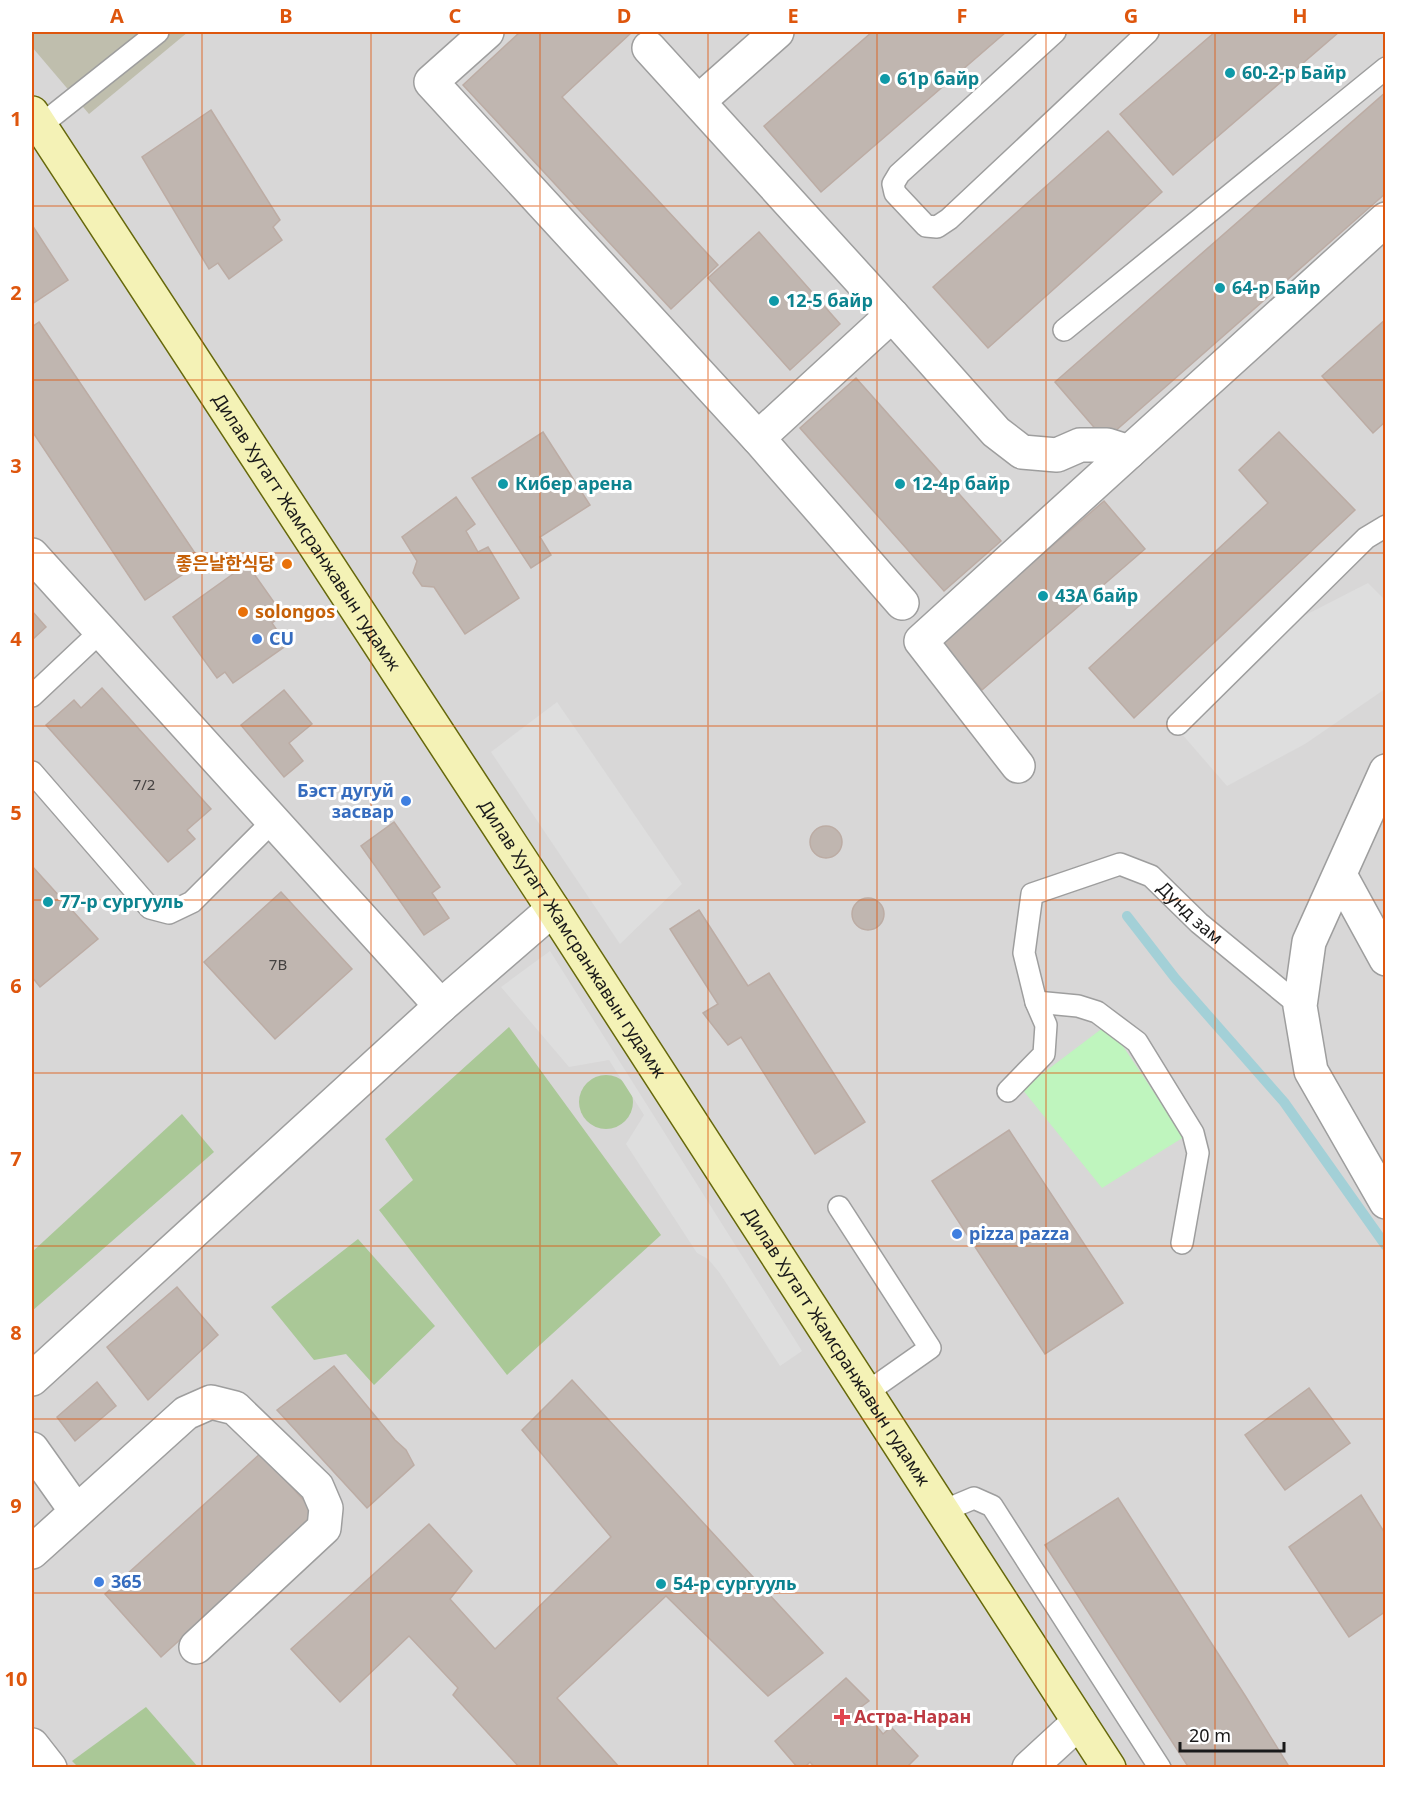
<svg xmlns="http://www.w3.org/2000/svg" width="1417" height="1799" font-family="'Noto Sans','Noto Sans KR',sans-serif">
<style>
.residential{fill:#d8d7d7}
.construction{fill:#bfbead}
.forest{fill:#aac897}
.park{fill:#bff5be}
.parking{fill:#dedede}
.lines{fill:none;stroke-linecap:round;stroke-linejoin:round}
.stream{stroke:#a3d0d7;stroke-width:10}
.building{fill:#c0b6b0;stroke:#bcaca4;stroke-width:1.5}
.lane-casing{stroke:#9e9e9e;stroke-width:24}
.street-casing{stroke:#9e9e9e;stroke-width:36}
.secondary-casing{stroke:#66680b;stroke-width:36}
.lane{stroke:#fff;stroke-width:21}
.street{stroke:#fff;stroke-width:33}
.secondary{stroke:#f4f2b6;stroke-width:33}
.grid{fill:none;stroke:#de560d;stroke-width:1.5;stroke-opacity:0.55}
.culture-dot{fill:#0f9aa8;stroke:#fff;stroke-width:2}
.food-dot{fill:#e8710a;stroke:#fff;stroke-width:2}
.shop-dot{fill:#3f7fe0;stroke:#fff;stroke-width:2}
.health-dot{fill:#e0444e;stroke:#fff;stroke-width:2}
.labels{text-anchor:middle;stroke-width:6;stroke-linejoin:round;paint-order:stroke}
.number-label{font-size:15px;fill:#444140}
.culture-label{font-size:18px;font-weight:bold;fill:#0d838f;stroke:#fff;text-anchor:start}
.street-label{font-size:18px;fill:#1a1a1a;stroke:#fff}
.food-label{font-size:18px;font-weight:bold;fill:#c56008;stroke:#fff;text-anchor:end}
.shop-label{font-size:18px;font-weight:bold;fill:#366cbe;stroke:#fff;text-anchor:start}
.health-label{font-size:18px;font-weight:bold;fill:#be3a42;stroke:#fff;text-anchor:start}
.neatline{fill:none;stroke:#de560d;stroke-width:2}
.grid-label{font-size:20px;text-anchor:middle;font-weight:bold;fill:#de560d}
</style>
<rect width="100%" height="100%" fill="#ece7e0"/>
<!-- residential -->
<rect class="residential" x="32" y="32" width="1353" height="1735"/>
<!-- construction -->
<polygon class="construction" points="32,32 188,32 89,114 32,47"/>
<!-- forest -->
<g class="forest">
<polygon points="509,1027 661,1235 507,1375 379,1210 413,1180 385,1139"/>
<circle cx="606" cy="1102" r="27"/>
<polygon points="182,1114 214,1152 32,1311 32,1252"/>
<polygon points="358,1239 435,1326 374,1385 346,1354 314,1360 271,1307"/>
<polygon points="146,1707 198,1767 78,1767 72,1761"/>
</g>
<!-- park -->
<polygon class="park" points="1108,1024 1184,1137 1102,1188 1022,1089"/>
<!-- parking -->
<g class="parking">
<polygon points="1368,583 1385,600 1385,689 1305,744 1227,786 1181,733 1284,626"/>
<polygon points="557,702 682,884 620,944 491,752"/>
<polygon points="550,951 802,1351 780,1366 719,1272 708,1259 697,1253 626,1144 644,1115 609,1060 569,1067 501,987"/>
</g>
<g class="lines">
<!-- stream -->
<polyline class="stream" points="1127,916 1175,978 1284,1102 1386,1246"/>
</g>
<!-- building -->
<g class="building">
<polygon points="520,32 632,32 562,97 718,265 671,309 463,85"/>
<polygon points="872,32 1006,32 821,192 764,126"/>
<polygon points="1215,32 1339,32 1173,175 1120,114"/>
<polygon points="1386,92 1386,193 1105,440 1055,382"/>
<polygon points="211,110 280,220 273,227 282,240 229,279 218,263 209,269 142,157"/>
<polygon points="1108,131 1162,192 988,348 933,287"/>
<polygon points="32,225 68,280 32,304"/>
<polygon points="759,232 840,324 790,370 708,278"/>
<polygon points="1386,319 1386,421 1373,433 1322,376"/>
<polygon points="39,322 201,562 145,600 32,431 32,327"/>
<polygon points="856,378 1001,541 944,591 800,428"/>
<polygon points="543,432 590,505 540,537 551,555 531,568 472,478"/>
<polygon points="1279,432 1355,510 1134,718 1089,668 1268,503 1239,470"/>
<polygon points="456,497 475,524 466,531 478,552 488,547 519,598 465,634 434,587 422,586 413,573 417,561 402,537"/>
<polygon points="1104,501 1145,549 982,690 941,642"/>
<polygon points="247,564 283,615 272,623 287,645 233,683 225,672 217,678 173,617"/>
<polygon points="32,611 46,627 32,640"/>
<polygon points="102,688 211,809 187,830 195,839 168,862 46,725 74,700 81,708"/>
<polygon points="284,690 312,724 289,743 303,761 284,777 241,725"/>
<polygon points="394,822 440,887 432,893 449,918 424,935 361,846"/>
<circle cx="826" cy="842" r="16"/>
<polygon points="32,866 98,939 40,987 32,977"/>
<polygon points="281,892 352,969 275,1039 204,962"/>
<circle cx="868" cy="914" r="16"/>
<polygon points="699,910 748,986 769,973 865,1122 815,1154 741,1037 728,1045 703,1013 718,1004 670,929"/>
<polygon points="1009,1130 1123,1303 1045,1354 932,1181"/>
<polygon points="177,1287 218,1335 148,1400 107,1347"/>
<polygon points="334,1366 395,1440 406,1450 414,1465 367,1508 277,1410"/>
<polygon points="572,1380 823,1653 768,1696 666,1596 557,1698 620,1768 520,1768 453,1695 458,1688 409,1636 340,1702 291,1649 429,1524 472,1571 450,1599 495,1649 611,1537 522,1430"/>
<polygon points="97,1382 116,1406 75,1441 57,1417"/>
<polygon points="1309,1388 1350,1443 1285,1490 1245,1435"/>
<polygon points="261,1453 317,1515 161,1657 105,1594"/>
<polygon points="1361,1495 1386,1535 1386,1611 1349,1637 1289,1547"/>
<polygon points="1118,1498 1246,1697 1288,1765 1286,1768 1189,1768 1045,1545"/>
<polygon points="846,1678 869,1701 861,1707 883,1734 891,1727 918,1756 906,1768 815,1768 810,1762 804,1768 798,1768 775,1741"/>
</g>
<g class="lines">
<defs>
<g id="lane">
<polyline points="1055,32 899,174 893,184 895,193 926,226 937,227 949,219 1148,32"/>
<polyline points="41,125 158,32"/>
<polyline points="1064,330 1386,68"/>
<polyline points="32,696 101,631"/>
<polyline points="1178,724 1366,538 1386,526"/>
<polyline points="32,772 150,908 169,913 192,902 273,821"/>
<polyline points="1036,1002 1078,1006 1097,1012 1137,1042 1193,1133 1198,1153 1182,1243"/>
<path id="s1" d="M 1008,1091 L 1044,1054 L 1046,1025 L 1036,1002 L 1024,953 L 1032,894 L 1120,864 L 1151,876 L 1199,923 L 1300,1006"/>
<polyline points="839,1207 930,1348 866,1393"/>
<polyline points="943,1511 974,1498 992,1506 1160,1768"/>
</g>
<g id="street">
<polyline points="487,32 431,82 758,438 892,315 996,432 1022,452 1057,455 1080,445 1107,445 1129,452 921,641 1018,766"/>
<polyline points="649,48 892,315"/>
<polyline points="699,101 777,32"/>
<polyline points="758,438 902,603"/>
<polyline points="1129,452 1386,219"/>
<polyline points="32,555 441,1006"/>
<polyline points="1386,771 1309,942 1300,1006 1311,1071 1386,1202"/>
<polyline points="1340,875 1386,959"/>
<polyline points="32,1379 441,1006 553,909"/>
<polyline points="32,1449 76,1511"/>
<polyline points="32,1552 186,1413 211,1402 235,1408 317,1487 326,1508 324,1528 196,1647"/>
<polyline points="32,1745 50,1768"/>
<polyline points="1029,1768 1079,1722"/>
</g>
<g id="secondary">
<path id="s2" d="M 32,113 L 553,909 L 1109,1768"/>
</g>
</defs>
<!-- lane casing -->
<use href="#lane" class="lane-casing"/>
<!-- street casing -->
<use href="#street" class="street-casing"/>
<!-- secondary casing -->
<use href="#secondary" class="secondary-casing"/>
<!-- lane -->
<use href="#lane" class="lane"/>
<!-- street -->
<use href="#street" class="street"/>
<!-- secondary -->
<use href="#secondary" class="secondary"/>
</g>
<!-- grid -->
<path class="grid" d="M 202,32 L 202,1768M 371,32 L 371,1768M 540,32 L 540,1768M 708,32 L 708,1768M 877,32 L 877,1768M 1046,32 L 1046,1768M 1215,32 L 1215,1768M 32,206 L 1386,206M 32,380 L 1386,380M 32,553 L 1386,553M 32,726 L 1386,726M 32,900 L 1386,900M 32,1073 L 1386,1073M 32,1246 L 1386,1246M 32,1419 L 1386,1419M 32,1593 L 1386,1593"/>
<!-- markers -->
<g class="culture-dot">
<circle cx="1230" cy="73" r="6"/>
<circle cx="885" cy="79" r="6"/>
<circle cx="1220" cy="288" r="6"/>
<circle cx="774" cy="301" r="6"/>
<circle cx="503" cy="484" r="6"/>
<circle cx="900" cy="484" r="6"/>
<circle cx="1043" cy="596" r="6"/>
<circle cx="48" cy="902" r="6"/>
<circle cx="661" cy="1584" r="6"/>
</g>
<g class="food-dot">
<circle cx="287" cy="564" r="6"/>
<circle cx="243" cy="612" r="6"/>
</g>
<g class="shop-dot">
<circle cx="257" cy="639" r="6"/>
<circle cx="406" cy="801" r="6"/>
<circle cx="957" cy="1234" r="6"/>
<circle cx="99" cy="1582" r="6"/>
</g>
<path class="health-dot" d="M839 1708h6v6h6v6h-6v6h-6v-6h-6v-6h6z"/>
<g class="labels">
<!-- number labels -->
<g class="number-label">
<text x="144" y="790">7/2</text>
<text x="278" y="970">7В</text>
</g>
<!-- culture labels -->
<g class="culture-label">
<text x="1242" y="79">60-2-р Байр</text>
<text x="897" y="85">61р байр</text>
<text x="1232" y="294">64-р Байр</text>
<text x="786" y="307">12-5 байр</text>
<text x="515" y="490">Кибер арена</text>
<text x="912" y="490">12-4р байр</text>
<text x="1055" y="602">43А байр</text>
<text x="60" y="908">77-р сургууль</text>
<text x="673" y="1590">54-р сургууль</text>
</g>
<!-- street labels -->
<g class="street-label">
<text dy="6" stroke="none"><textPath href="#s2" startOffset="501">Дилав Хутагт Жамсранжавын гудамж</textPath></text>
<text dy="6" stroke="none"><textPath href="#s1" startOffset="396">Дунд зам</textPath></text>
<text dy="6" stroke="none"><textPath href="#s2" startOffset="987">Дилав Хутагт Жамсранжавын гудамж</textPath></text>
<text dy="6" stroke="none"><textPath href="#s2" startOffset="1473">Дилав Хутагт Жамсранжавын гудамж</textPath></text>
</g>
<!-- food labels -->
<g class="food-label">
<text x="275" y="570">좋은날한식당</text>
<text x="255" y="618" text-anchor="start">solongos</text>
</g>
<!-- shop labels -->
<g class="shop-label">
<text x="269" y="645">CU</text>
<text x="394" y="797" text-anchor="end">Бэст дугуй<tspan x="394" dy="21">засвар</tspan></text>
<text x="969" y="1240">pizza pazza</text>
<text x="111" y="1588">365</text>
</g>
<!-- health labels -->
<g class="health-label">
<text x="854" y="1723">Астра-Наран</text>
</g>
</g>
<!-- border -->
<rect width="1417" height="1799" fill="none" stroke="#ffffff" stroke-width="66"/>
<!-- scale -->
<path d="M1180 1742v9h104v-9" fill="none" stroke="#1a1a1a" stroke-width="3"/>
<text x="1189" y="1742" font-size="18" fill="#1a1a1a" stroke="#ffffff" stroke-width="4.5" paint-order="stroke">20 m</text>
<rect x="33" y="33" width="1351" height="1733" class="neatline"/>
<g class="grid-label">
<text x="117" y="23">A</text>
<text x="286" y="23">B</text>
<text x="455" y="23">C</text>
<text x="624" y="23">D</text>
<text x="793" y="23">E</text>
<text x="962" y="23">F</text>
<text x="1131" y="23">G</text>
<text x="1300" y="23">H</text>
<text x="16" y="126">1</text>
<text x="16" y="300">2</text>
<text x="16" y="473">3</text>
<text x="16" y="646">4</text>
<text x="16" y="820">5</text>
<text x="16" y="993">6</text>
<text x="16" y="1166">7</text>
<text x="16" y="1340">8</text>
<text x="16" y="1513">9</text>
<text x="16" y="1686">10</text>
</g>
</svg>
